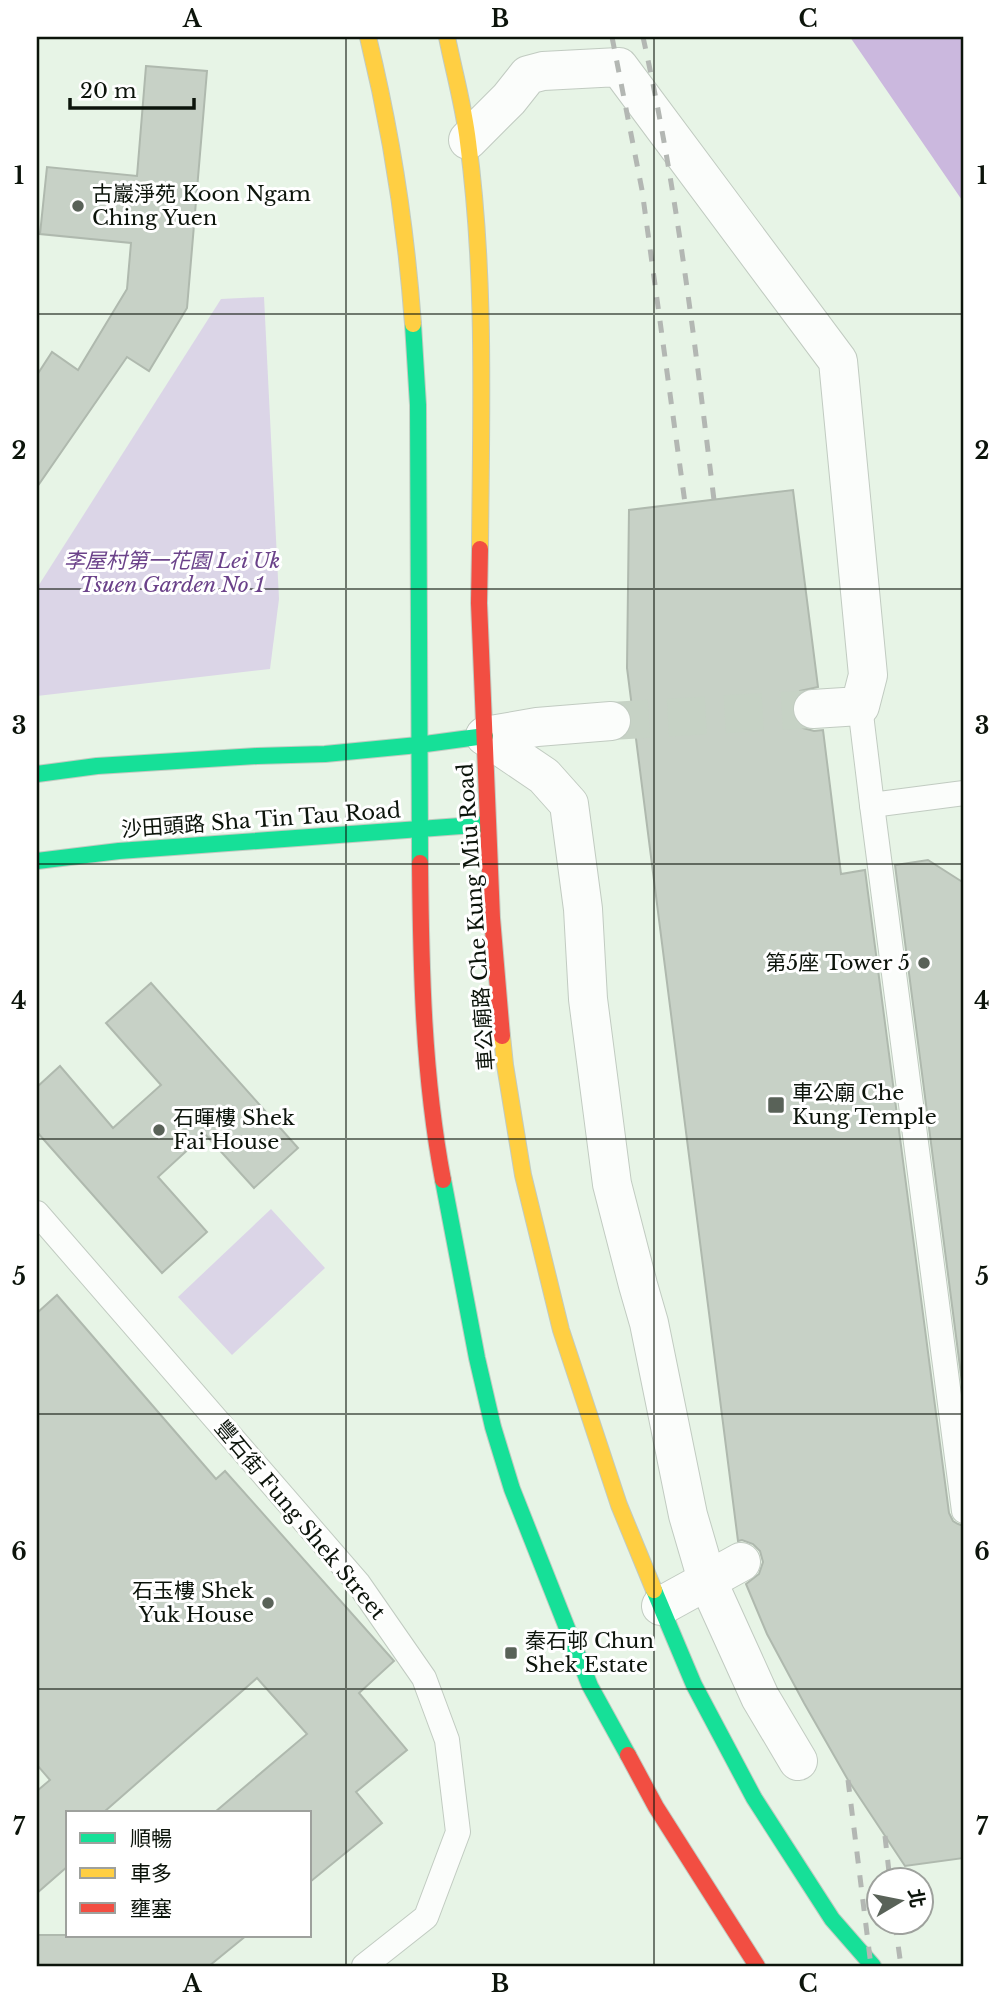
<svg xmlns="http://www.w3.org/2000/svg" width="1001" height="2003" font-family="'Libre Baskerville','Noto Sans TC',serif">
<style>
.garden{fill:#dbd5e7}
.water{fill:#cbb8de}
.building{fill:#c7d1c6;stroke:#afb9ae;stroke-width:2}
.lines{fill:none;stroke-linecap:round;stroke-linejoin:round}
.street-tunnel{stroke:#c6d2c5;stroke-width:38;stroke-dasharray:38 19;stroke-linecap:butt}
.lane-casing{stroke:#c1cbc1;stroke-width:26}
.street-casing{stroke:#c1cbc1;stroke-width:40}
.fast-casing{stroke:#c1cbc1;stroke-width:18}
.slow-casing{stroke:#c1cbc1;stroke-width:18}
.jam-casing{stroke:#c1cbc1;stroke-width:18}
.lane{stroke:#fbfdfb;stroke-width:24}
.street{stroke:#fbfdfb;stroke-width:38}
.fast{stroke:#16e098;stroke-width:16}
.slow{stroke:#ffcf43;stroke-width:16}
.jam{stroke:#f24e42;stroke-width:16}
.rail{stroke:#b3b7b3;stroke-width:5;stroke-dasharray:12 12;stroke-linecap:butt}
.grid{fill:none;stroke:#0c140b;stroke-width:2;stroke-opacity:0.55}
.poi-dot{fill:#596258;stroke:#fff;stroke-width:2.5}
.labels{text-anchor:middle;stroke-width:6;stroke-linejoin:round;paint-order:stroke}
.poi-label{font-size:21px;fill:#0c140b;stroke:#fff;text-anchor:start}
.park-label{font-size:21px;font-style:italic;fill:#6b428a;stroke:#fff}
.street-label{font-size:21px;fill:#0c140b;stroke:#fff}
.neatline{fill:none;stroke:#0c140b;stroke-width:2.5}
.grid-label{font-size:23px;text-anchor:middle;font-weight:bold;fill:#0c140b}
</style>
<rect width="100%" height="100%" fill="#e7f4e6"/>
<!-- garden -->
<g class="garden">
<polygon points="264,297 279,599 270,669 37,696 37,588 221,299"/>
<polygon points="271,1209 325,1268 232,1355 178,1297"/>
</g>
<!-- water -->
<polygon class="water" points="850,37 964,37 964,203"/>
<!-- building -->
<g class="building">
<polygon points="146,66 207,71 187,308 149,371 127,357 37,487 37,375 52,352 78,370 127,289 131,243 40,234 47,167 137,176"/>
<polygon points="793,490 818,687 800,691 793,700 791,711 794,721 803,728 814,731 823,730 841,874 865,870 949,1513 953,1521 958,1524 964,1526 964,1858 905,1866 848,1780 804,1703 767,1634 746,1584 759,1574 763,1562 760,1551 753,1544 742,1540 738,1541 627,668 629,510"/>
<polygon points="928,860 964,883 964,1398 895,865"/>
<polygon points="151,983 298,1148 254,1188 205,1134 158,1177 207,1232 162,1273 37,1132 37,1087 60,1066 113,1128 161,1085 106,1023"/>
<polygon points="57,1295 216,1479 225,1471 394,1661 359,1693 407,1750 356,1792 382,1823 310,1882 310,1812 215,1812 307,1734 257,1678 104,1812 68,1812 68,1866 37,1893 37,1791 50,1780 37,1765 37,1313"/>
<polygon points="37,1935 247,1935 209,1966 37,1966"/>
</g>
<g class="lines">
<!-- street-tunnel -->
<polyline class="street-tunnel" points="611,721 813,709"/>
<defs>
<g id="lane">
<polyline points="860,706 872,805 964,793"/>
<polyline points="872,805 964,1511"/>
<polyline points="37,1213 358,1583 424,1678 447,1740 458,1832 426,1917 364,1966"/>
</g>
<g id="street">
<polyline points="468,140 509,99 528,75 543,71 619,67 838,361 868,675 860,706 813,709"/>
<polyline points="485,736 544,776 569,804 583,909 588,999 612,1184 638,1285 649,1323 688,1515 707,1580 760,1697 798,1761"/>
<polyline points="485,736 537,727 611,721"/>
<polyline points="661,1606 741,1562"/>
</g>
<g id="fast">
<polyline points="413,324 418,405 420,863"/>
<polyline points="37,774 97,766 257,756 325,754 418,745 485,736"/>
<polyline points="37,861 119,851 488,824"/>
<polyline points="443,1180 477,1358 493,1427 512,1489 590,1686 628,1755"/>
<polyline points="654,1590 694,1685 754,1798 832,1919 873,1966"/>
</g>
<g id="slow">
<path d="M 368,37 C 391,131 406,227 413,324"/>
<path d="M 447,37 C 454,72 464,107 468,142 C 486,277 481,413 480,549"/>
<polyline points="502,1036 505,1065 523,1175 561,1330 619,1505 654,1590"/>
</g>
<g id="jam">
<polyline points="480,549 479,603 492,918 502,1036"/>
<path d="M 420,863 C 421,969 423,1075 443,1180"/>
<polyline points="628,1755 656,1807 757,1966"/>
</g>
</defs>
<!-- lane casing -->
<use href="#lane" class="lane-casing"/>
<!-- street casing -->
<use href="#street" class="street-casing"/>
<!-- fast casing -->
<use href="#fast" class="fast-casing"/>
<!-- slow casing -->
<use href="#slow" class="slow-casing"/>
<!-- jam casing -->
<use href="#jam" class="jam-casing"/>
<!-- lane -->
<use href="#lane" class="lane"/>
<!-- street -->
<use href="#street" class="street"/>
<!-- fast -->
<use href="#fast" class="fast"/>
<!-- slow -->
<use href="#slow" class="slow"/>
<!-- jam -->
<use href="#jam" class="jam"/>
<!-- rail -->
<g class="rail">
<polyline points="612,37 642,190 685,503"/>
<path d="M 643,37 C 677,189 695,345 714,500"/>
<polyline points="848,1780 871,1966"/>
<polyline points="885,1836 890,1881"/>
<polyline points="895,1923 901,1966"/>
</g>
</g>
<!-- grid -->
<path class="grid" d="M 346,37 L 346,1966M 654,37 L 654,1966M 37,314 L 964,314M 37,589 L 964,589M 37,864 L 964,864M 37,1139 L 964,1139M 37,1414 L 964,1414M 37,1689 L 964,1689"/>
<!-- markers -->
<g class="poi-dot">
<circle cx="78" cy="206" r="7"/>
<circle cx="924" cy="963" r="7"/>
<rect x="767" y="1096" width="18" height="18" rx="3.5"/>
<circle cx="159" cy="1130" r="7"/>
<circle cx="268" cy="1603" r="7"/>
<rect x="504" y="1646" width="14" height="14" rx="3.5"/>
</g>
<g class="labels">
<!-- poi labels -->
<g class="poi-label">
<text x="92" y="201">古巖淨苑 Koon Ngam<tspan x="92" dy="24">Ching Yuen</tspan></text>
<text x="910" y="970" text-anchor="end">第5座 Tower 5</text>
<text x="792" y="1100">車公廟 Che<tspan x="792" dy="24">Kung Temple</tspan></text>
<text x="173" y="1125">石暉樓 Shek<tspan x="173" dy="24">Fai House</tspan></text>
<text x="254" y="1598" text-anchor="end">石玉樓 Shek<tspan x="254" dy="24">Yuk House</tspan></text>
<text x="525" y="1648">秦石邨 Chun<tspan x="525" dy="24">Shek Estate</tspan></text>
</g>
<!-- park labels -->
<g class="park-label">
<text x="172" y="568">李屋村第一花園 Lei Uk<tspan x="172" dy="24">Tsuen Garden No 1</tspan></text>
</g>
<!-- street labels -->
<g class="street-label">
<text transform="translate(261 820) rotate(-4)" y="7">沙田頭路 Sha Tin Tau Road</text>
<text transform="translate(476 917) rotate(-94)" y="7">車公廟路 Che Kung Miu Road</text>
<text transform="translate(300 1520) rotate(50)" y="7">豐石街 Fung Shek Street</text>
</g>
</g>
<!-- border -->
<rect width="1001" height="2003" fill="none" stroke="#ffffff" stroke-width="77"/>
<!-- legend -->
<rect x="66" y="1811" width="245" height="126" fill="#ffffff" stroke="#9ea19d" stroke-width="2"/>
<rect x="80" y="1833" width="35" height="10" fill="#16e098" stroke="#9ea19d" stroke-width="2"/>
<text x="130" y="1846" font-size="21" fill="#0c140b">順暢</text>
<rect x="80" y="1868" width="35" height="10" fill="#ffcf43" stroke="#9ea19d" stroke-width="2"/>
<text x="130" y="1881" font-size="21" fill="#0c140b">車多</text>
<rect x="80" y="1903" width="35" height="10" fill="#f24e42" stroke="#9ea19d" stroke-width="2"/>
<text x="130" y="1916" font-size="21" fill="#0c140b">壅塞</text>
<!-- north arrow -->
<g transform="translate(900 1901) rotate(80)"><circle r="33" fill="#ffffff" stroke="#9ea19d" stroke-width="2"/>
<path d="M0-5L12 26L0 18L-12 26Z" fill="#596258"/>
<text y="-10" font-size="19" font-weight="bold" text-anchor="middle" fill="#0c140b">北</text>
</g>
<!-- scale -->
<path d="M70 98v10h124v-10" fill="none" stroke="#0c140b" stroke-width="3.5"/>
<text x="80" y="98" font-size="21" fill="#0c140b" stroke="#ffffff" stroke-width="5" paint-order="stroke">20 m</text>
<rect x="38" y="38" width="924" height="1927" class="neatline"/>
<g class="grid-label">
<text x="192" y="27">A</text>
<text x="500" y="27">B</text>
<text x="808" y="27">C</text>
<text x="19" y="184">1</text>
<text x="982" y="184">1</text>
<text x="19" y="459">2</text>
<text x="982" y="459">2</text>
<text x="19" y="734">3</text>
<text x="982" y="734">3</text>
<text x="19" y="1009">4</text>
<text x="982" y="1009">4</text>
<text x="19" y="1285">5</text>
<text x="982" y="1285">5</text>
<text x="19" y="1560">6</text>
<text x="982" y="1560">6</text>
<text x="19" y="1835">7</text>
<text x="982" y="1835">7</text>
<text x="192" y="1992">A</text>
<text x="500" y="1992">B</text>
<text x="808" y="1992">C</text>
</g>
</svg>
